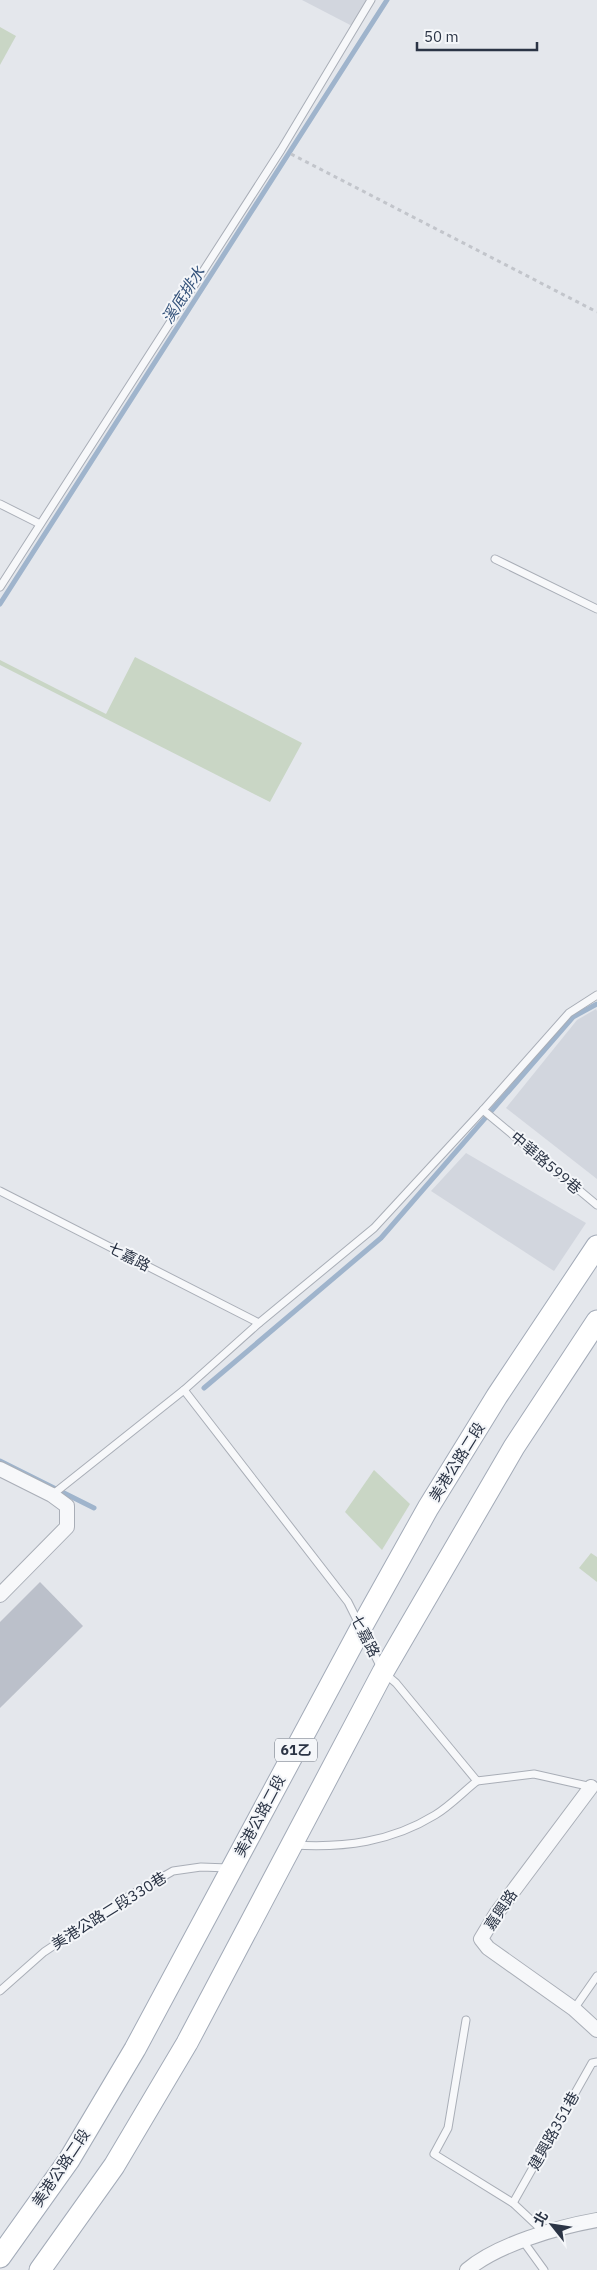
<svg xmlns="http://www.w3.org/2000/svg" width="597" height="2270" font-family="'IBM Plex Sans','Noto Sans TC',sans-serif">
<style>
.built{fill:#d2d6de}
.green{fill:#c9d6c5}
.lines{fill:none;stroke-linecap:round;stroke-linejoin:round}
.stream{stroke:#9fb4cc;stroke-width:5}
.building{fill:#bbc0ca}
.service-casing{stroke:#a9aeb7;stroke-width:9}
.minor-casing{stroke:#a9aeb7;stroke-width:16}
.primary-casing{stroke:#a3abb8;stroke-width:23}
.path{stroke:#c2c5cb;stroke-width:3;stroke-dasharray:4 4;stroke-linecap:butt}
.service{stroke:#f7f8fa;stroke-width:7}
.minor{stroke:#f7f8fa;stroke-width:14}
.primary{stroke:#fff;stroke-width:21}
.labels{text-anchor:middle;stroke-width:4;stroke-linejoin:round;paint-order:stroke}
.shield{fill:#f4f6f9;stroke:#676e7b;stroke-width:1}
.shield-label{font-size:14px;font-weight:bold;fill:#2b3445}
.street-label{font-size:15px;fill:#2b3445;stroke:#f4f6f9}
.water-label{font-size:16px;font-style:italic;fill:#34527a;stroke:#f4f6f9}
</style>
<rect width="100%" height="100%" fill="#e4e7ec"/>
<!-- built -->
<g class="built">
<polygon points="302,0 374,0 356,28"/>
<polygon points="596,1009 597,1011 597,1179 506,1108 577,1020"/>
<polygon points="466,1153 586,1223 554,1271 431,1191"/>
</g>
<!-- green -->
<g class="green">
<polygon points="0,27 16,36 0,65"/>
<polygon points="135,657 302,743 270,802 0,665 0,660 106,714"/>
<polygon points="374,1470 410,1504 382,1550 345,1512"/>
<polygon points="591,1553 597,1557 597,1582 579,1568"/>
</g>
<g class="lines">
<!-- stream -->
<g class="stream">
<polyline points="0,604 387,0"/>
<polyline points="204,1388 381,1238 573,1017 597,1004"/>
<polyline points="0,1461 94,1508"/>
</g>
</g>
<!-- building -->
<polygon class="building" points="40,1582 83,1626 0,1708 0,1622"/>
<g class="lines">
<defs>
<g id="service">
<polyline points="0,504 40,524"/>
<polyline points="495,559 597,609"/>
<polyline points="0,587 281,150 371,0"/>
<polyline points="483,1110 597,1205"/>
<polyline points="0,1191 259,1323"/>
<polyline points="184,1390 348,1602 359,1624"/>
<polyline points="52,1495 184,1390 259,1323 374,1228 483,1110 569,1013 597,995"/>
<polyline points="364,1633 383,1672 396,1683 477,1781 534,1774 592,1787"/>
<path d="M 294,1845 C 344,1848 391,1842 435,1815 C 450,1806 463,1792 477,1781"/>
<polyline points="0,1991 44,1952 124,1899 173,1871 201,1867 229,1868"/>
<polyline points="574,2009 597,1976"/>
<polyline points="466,2020 448,2128 434,2154 513,2203 545,2233"/>
<polyline points="513,2203 592,2063 597,2062"/>
<polyline points="523,2241 544,2270"/>
</g>
<g id="minor">
<polyline points="0,1469 52,1495 67,1506 67,1527 0,1595"/>
<polyline points="591,1787 496,1914 481,1939 488,1948 574,2009 597,2030"/>
<path d="M 467,2270 C 498,2244 558,2227 597,2220"/>
</g>
<g id="primary">
<polyline points="0,2257 69,2160 135,2049 361,1628 428,1508 497,1396 597,1246"/>
<polyline points="40,2270 114,2166 187,2043 383,1672 514,1447 597,1321"/>
</g>
</defs>
<!-- service casing -->
<use href="#service" class="service-casing"/>
<!-- minor casing -->
<use href="#minor" class="minor-casing"/>
<!-- primary casing -->
<use href="#primary" class="primary-casing"/>
<!-- path -->
<polyline class="path" points="291,154 597,312"/>
<!-- service -->
<use href="#service" class="service"/>
<!-- minor -->
<use href="#minor" class="minor"/>
<!-- primary -->
<use href="#primary" class="primary"/>
</g>
<g class="labels">
<!-- shield labels -->
<rect class="shield" x="275" y="1738.5" width="42" height="23" rx="4"/>
<g class="shield-label">
<text x="296" y="1755">61乙</text>
</g>
<!-- street labels -->
<g class="street-label">
<text transform="translate(546 1163) rotate(40)" y="5">中華路599巷</text>
<text transform="translate(129 1257) rotate(27)" y="5">七嘉路</text>
<text transform="translate(457 1462) rotate(-58)" y="5">美港公路二段</text>
<text transform="translate(365 1636) rotate(63)" y="5">七嘉路</text>
<text transform="translate(260 1816) rotate(-62)" y="5">美港公路二段</text>
<text transform="translate(501 1910) rotate(-56)" y="5">嘉興路</text>
<text transform="translate(109 1911) rotate(-32)" y="5">美港公路二段330巷</text>
<text transform="translate(554 2131) rotate(-61)" y="5">建興路351巷</text>
<text transform="translate(61 2168) rotate(-56)" y="5">美港公路二段</text>
</g>
<!-- water labels -->
<g class="water-label">
<text transform="translate(183 295) rotate(-57)" y="6">溪底排水</text>
</g>
</g>
<!-- north arrow -->
<g transform="translate(552 2225) rotate(300)" stroke="#f4f6f9" stroke-width="4" paint-order="stroke">
<path d="M0-4L9 19L0 12L-9 19Z" fill="#2b3445"/>
<text y="-8" font-size="14" font-weight="bold" text-anchor="middle" fill="#2b3445">北</text>
</g>
<!-- scale -->
<path d="M417 42v8h120v-8" fill="none" stroke="#2b3445" stroke-width="2.5"/>
<text x="424" y="42" font-size="15" fill="#2b3445" stroke="#f4f6f9" stroke-width="4" paint-order="stroke">50 m</text>
</svg>
